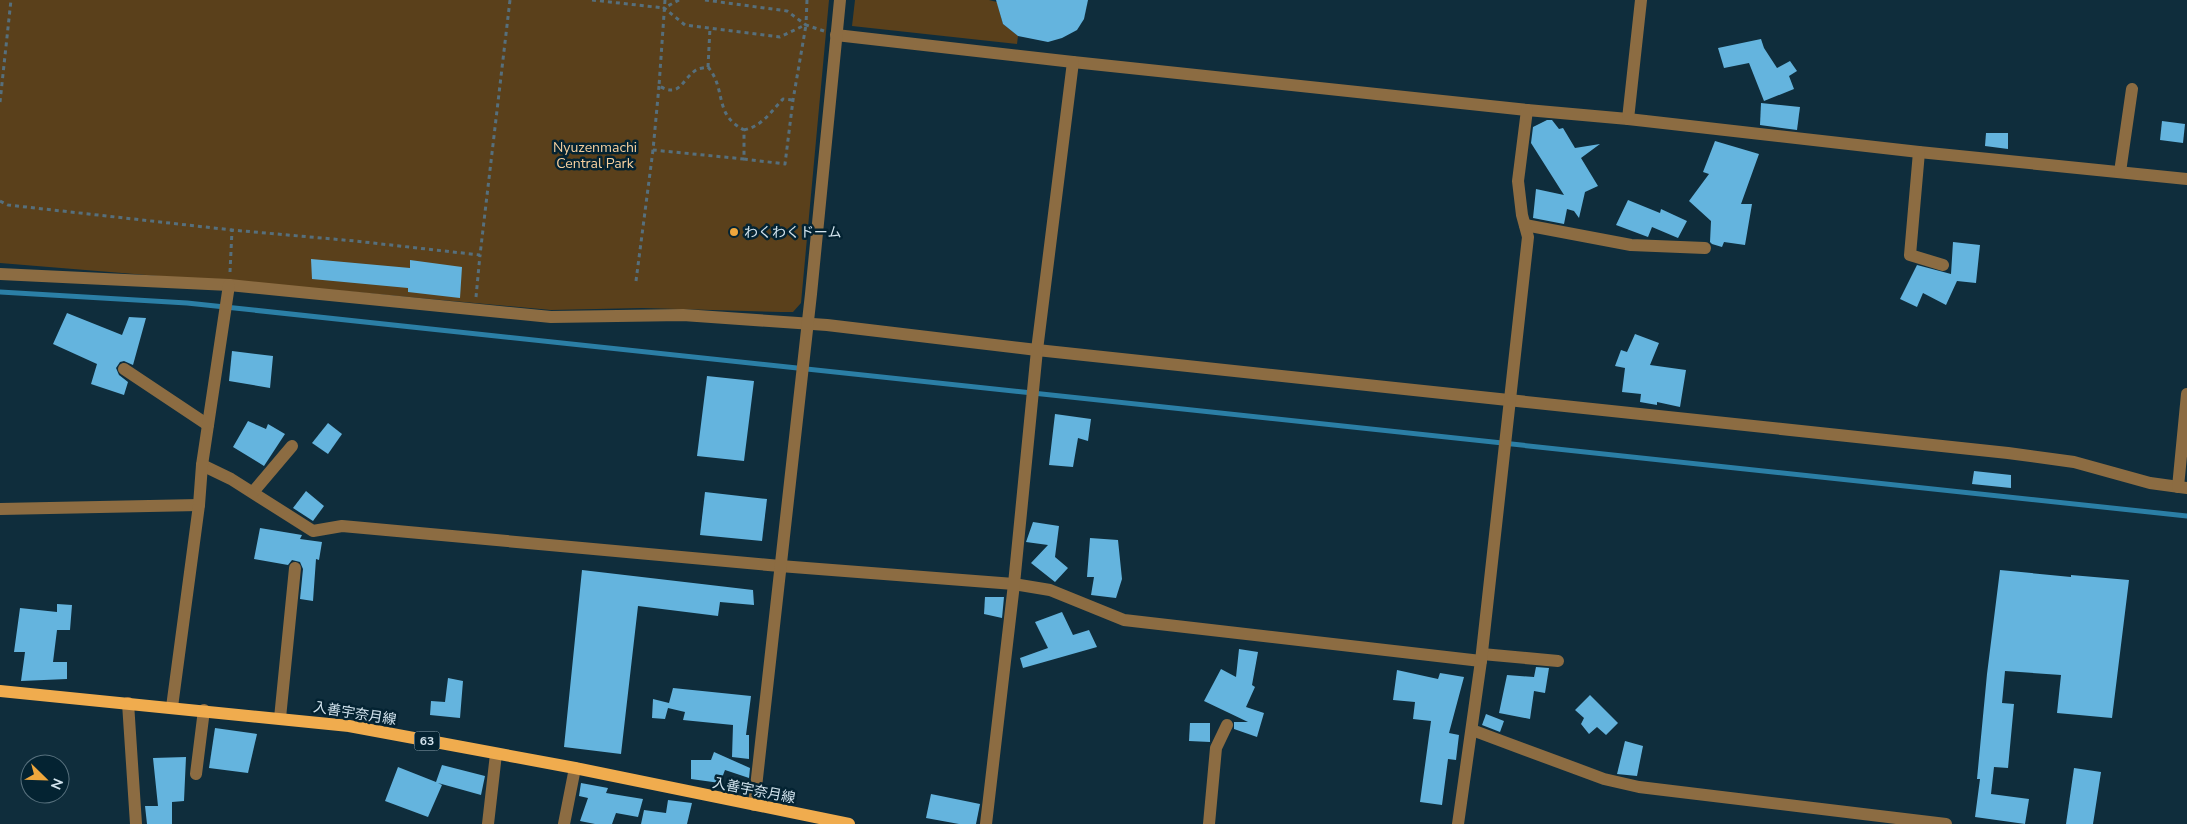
<svg xmlns="http://www.w3.org/2000/svg" width="2187" height="824" font-family="'Nunito Sans','Noto Sans JP',sans-serif">
<style>
.green{fill:#5a401b}
.lines{fill:none;stroke-linecap:round;stroke-linejoin:round}
.stream{stroke:#2b7fa6;stroke-width:5}
.building{fill:#64b4de}
.path{stroke:#566f7c;stroke-width:3;stroke-dasharray:4 4;stroke-linecap:butt}
.minor{stroke:#8c6c42;stroke-width:12}
.major{stroke:#f0ac4e;stroke-width:12}
.poi-dot{fill:#efa73d;stroke:#042332;stroke-width:2}
.labels{text-anchor:middle;stroke-width:5;stroke-linejoin:round;paint-order:stroke}
.shield{fill:#042332;stroke:#95aab6;stroke-width:1}
.shield-label{font-size:12px;font-weight:bold;fill:#d3e4ee}
.park-label{font-size:14px;fill:#f7d09f;stroke:#042332}
.poi-label{font-size:14px;fill:#d3e4ee;stroke:#042332;text-anchor:start}
.street-label{font-size:14px;fill:#d3e4ee;stroke:#042332}
</style>
<rect width="100%" height="100%" fill="#0f2d3c"/>
<!-- green -->
<g class="green">
<polygon points="0,0 829,0 801,303 793,312 781,312 642,308 551,310 355,292 0,263"/>
<polygon points="855,0 989,0 997,2 1003,24 1018,36 1017,44 852,26"/>
</g>
<g class="lines">
<!-- stream -->
<polyline class="stream" points="0,292 187,303 2187,516"/>
</g>
<!-- building -->
<g class="building">
<polygon points="996,0 1088,0 1084,19 1077,30 1062,38 1048,42 1018,36 1003,24"/>
<polygon points="1761,39 1764,48 1777,68 1790,61 1797,71 1789,76 1794,89 1764,101 1749,63 1724,68 1718,48"/>
<polygon points="1761,103 1800,107 1797,130 1760,125"/>
<polygon points="1547,120 1552,120 1559,129 1563,128 1575,148 1600,144 1581,158 1598,186 1585,192 1579,218 1574,211 1567,209 1564,224 1533,218 1536,189 1564,195 1531,143 1533,127"/>
<polygon points="2162,121 2185,124 2183,143 2160,140"/>
<polygon points="1986,133 2008,133 2008,149 1985,146"/>
<polygon points="1715,141 1759,154 1741,204 1752,204 1745,245 1724,242 1722,247 1712,244 1710,242 1711,221 1689,201 1709,174 1703,172"/>
<polygon points="1628,200 1660,213 1661,209 1687,221 1678,238 1652,227 1648,237 1616,225"/>
<polygon points="1953,242 1980,245 1976,283 1957,281 1946,305 1923,293 1917,307 1900,299 1917,265 1951,274"/>
<polygon points="311,259 410,268 410,260 462,267 460,298 408,292 408,288 312,279"/>
<polygon points="67,313 122,335 129,317 146,318 133,365 124,361 120,362 116,368 119,375 128,382 124,395 91,384 97,364 53,344"/>
<polygon points="1635,334 1659,343 1650,365 1686,370 1680,407 1657,402 1657,405 1640,402 1641,394 1622,392 1625,368 1615,366 1621,350 1627,352"/>
<polygon points="232,351 273,356 270,388 229,381"/>
<polygon points="707,376 754,381 744,461 697,456"/>
<polygon points="1055,414 1091,419 1088,441 1078,438 1073,467 1049,465"/>
<polygon points="248,421 266,429 268,424 285,434 264,466 233,447"/>
<polygon points="328,423 342,434 328,454 312,443"/>
<polygon points="1974,471 2011,475 2011,488 1972,484"/>
<polygon points="306,491 324,506 313,521 293,508"/>
<polygon points="705,492 767,499 762,541 700,535"/>
<polygon points="1033,522 1059,526 1055,557 1068,568 1055,582 1031,563 1048,545 1026,542"/>
<polygon points="260,528 302,535 300,539 322,542 319,560 316,559 313,601 300,599 303,569 300,562 292,560 288,565 254,559"/>
<polygon points="1090,538 1118,540 1122,579 1116,598 1091,595 1094,577 1087,577"/>
<polygon points="582,570 753,590 754,605 720,602 718,616 638,606 621,754 564,747"/>
<polygon points="2000,570 2071,577 2071,575 2129,580 2112,718 2057,713 2061,675 2005,671 2002,703 2014,704 2008,768 1994,767 1991,794 2029,799 2025,824 1975,817 1980,779 1977,779 1987,674"/>
<polygon points="985,597 1004,597 1002,618 984,614"/>
<polygon points="57,604 72,605 70,630 57,630 53,662 67,662 67,679 21,681 25,652 14,652 20,608 57,612"/>
<polygon points="1062,612 1073,635 1089,630 1097,647 1023,668 1020,658 1048,648 1035,622"/>
<polygon points="1239,649 1258,652 1252,685 1255,687 1246,707 1264,713 1257,737 1234,729 1234,722 1248,722 1204,701 1221,669 1236,677"/>
<polygon points="1536,667 1549,668 1545,693 1534,691 1530,719 1499,713 1507,675 1534,677"/>
<polygon points="1397,670 1438,679 1440,673 1464,677 1449,733 1459,735 1456,760 1448,759 1442,805 1420,802 1431,721 1413,719 1415,702 1393,700"/>
<polygon points="448,678 463,681 460,718 430,715 431,701 445,702"/>
<polygon points="673,688 751,696 746,735 749,735 749,759 732,757 733,725 683,720 685,712 668,708 665,719 652,718 653,699 669,703"/>
<polygon points="1590,695 1618,723 1606,735 1597,727 1589,734 1581,724 1584,718 1575,710"/>
<polygon points="1486,714 1504,721 1500,732 1482,725"/>
<polygon points="1190,723 1210,723 1210,742 1189,741"/>
<polygon points="215,728 257,734 248,773 209,768"/>
<polygon points="1625,741 1643,746 1637,776 1617,774"/>
<polygon points="714,752 750,768 749,778 725,770 720,783 691,779 691,760 711,760"/>
<polygon points="186,757 184,801 172,802 172,824 147,824 145,806 158,806 153,758"/>
<polygon points="442,765 485,776 481,795 438,783 442,785 428,817 385,801 398,767 436,782"/>
<polygon points="2074,768 2101,772 2093,824 2066,824"/>
<polygon points="581,783 608,788 606,793 643,799 638,817 616,813 612,824 595,824 580,821 588,798 579,796"/>
<polygon points="931,794 980,804 976,824 959,824 926,818"/>
<polygon points="668,800 692,803 687,824 641,824 644,810 666,813"/>
</g>
<g class="lines">
<!-- path -->
<g class="path">
<polyline points="592,0 664,8"/>
<path d="M 665,0 L 659,86 C 681,98 681,80 696,70 C 699,68 704,68 708,67 C 727,90 713,114 744,130 L 744,159 L 785,164 L 793,100 L 806,25"/>
<polyline points="679,0 664,8 685,25 780,37 805,25"/>
<polyline points="705,0 787,11 806,25"/>
<polyline points="807,0 806,25 824,31"/>
<polyline points="708,67 710,28"/>
<polyline points="659,86 653,150 744,159"/>
<polyline points="0,102 11,0"/>
<path d="M 744,130 C 762,126 771,112 783,99 L 793,100"/>
<polyline points="0,201 8,205 232,230"/>
<polyline points="230,272 232,230 355,241 480,255 510,0"/>
<polyline points="636,281 653,150"/>
<polyline points="476,297 480,255"/>
</g>
<!-- minor -->
<g class="minor">
<polyline points="836,35 1073,62 1527,110 1628,119 1919,152 2187,179"/>
<polyline points="1628,119 1641,0"/>
<polyline points="1919,152 1910,255 1943,265"/>
<polyline points="2120,172 2132,89"/>
<polyline points="1525,225 1631,245 1705,248"/>
<polyline points="0,274 229,285 551,317 683,315 827,325 1037,350 2008,453 2074,462 2150,483 2187,488"/>
<polyline points="124,369 208,425"/>
<polyline points="202,465 231,479 313,531 342,526 780,566 1014,584 1050,590 1124,620 1481,661"/>
<polyline points="2178,487 2187,394"/>
<polyline points="253,492 292,446"/>
<polyline points="0,509 199,505"/>
<polyline points="1482,654 1558,661"/>
<polyline points="128,703 136,824"/>
<polyline points="172,707 199,505 202,465 229,285"/>
<polyline points="280,718 295,568"/>
<polyline points="1472,730 1604,779 1639,787 1946,824"/>
<polyline points="196,774 204,710"/>
<polyline points="754,805 811,294 840,0"/>
<polyline points="488,824 496,754"/>
<polyline points="564,824 575,768"/>
<polyline points="986,824 1014,584 1037,350 1073,62"/>
<polyline points="1209,824 1216,748 1227,725"/>
<polyline points="1458,824 1481,661 1528,237 1522,215 1518,181 1527,110"/>
</g>
<!-- major -->
<polyline class="major" points="0,691 349,726 575,768 849,824"/>
</g>
<!-- markers -->
<circle class="poi-dot" cx="734" cy="232" r="5"/>
<g class="labels">
<!-- shield labels -->
<rect class="shield" x="414.5" y="731.5" width="25" height="19" rx="4"/>
<g class="shield-label">
<text x="427" y="745">63</text>
</g>
<!-- park labels -->
<g class="park-label">
<text x="595" y="152">Nyuzenmachi<tspan x="595" dy="16">Central Park</tspan></text>
</g>
<!-- poi labels -->
<g class="poi-label">
<text x="744" y="237">わくわくドーム</text>
</g>
<!-- street labels -->
<g class="street-label">
<text transform="translate(355 713) rotate(9)" y="5">入善宇奈月線</text>
<text transform="translate(754 790) rotate(11)" y="5">入善宇奈月線</text>
</g>
</g>
<!-- north arrow -->
<g transform="translate(45 779) rotate(113)"><circle r="24" fill="#042332" stroke="#57707d"/>
<path d="M0-4L9 19L0 12L-9 19Z" fill="#efa73d"/>
<text y="-8" font-size="14" font-weight="bold" text-anchor="middle" fill="#d3e4ee">N</text>
</g>
</svg>
